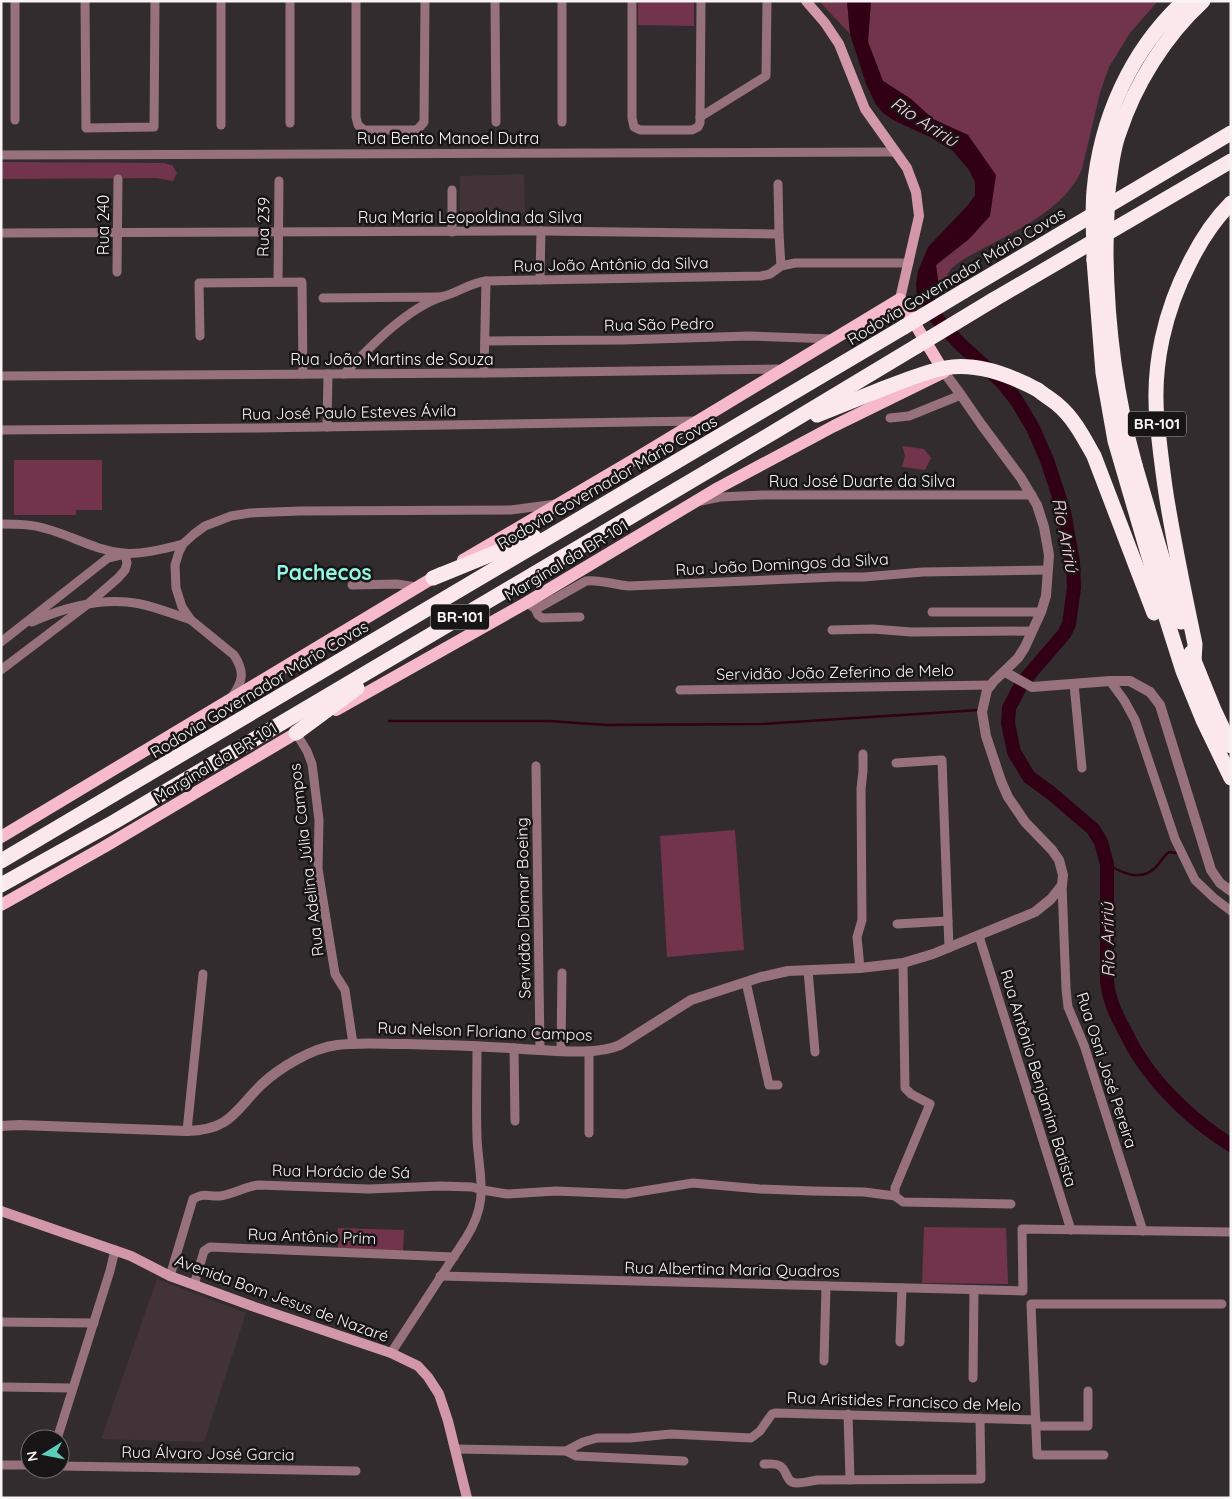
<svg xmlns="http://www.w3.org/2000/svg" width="1232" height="1499" font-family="Quicksand,sans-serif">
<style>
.built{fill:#413337}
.green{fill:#72344a}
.water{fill:#310014}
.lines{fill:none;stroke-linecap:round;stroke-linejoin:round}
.stream{stroke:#310014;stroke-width:2.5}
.river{stroke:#310014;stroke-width:14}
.minor{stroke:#97727c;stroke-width:9}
.tertiary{stroke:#97727c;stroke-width:10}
.secondary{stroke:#d298a9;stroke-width:10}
.primary{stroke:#f7bacb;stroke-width:12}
.motorway{stroke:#fbe8ed;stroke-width:15}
.motorway-bridge{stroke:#fbe8ed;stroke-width:15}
.labels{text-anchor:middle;stroke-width:5;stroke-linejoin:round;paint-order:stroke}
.shield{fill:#181516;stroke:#b5b0b1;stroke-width:1}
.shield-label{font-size:15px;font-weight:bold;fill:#f8f3f4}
.street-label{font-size:16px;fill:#f8f3f4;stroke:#181516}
.water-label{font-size:18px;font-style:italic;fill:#fed0dc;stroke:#181516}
.district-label{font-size:21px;font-weight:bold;fill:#92f8e4;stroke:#181516}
</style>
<rect width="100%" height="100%" fill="#332c2e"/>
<!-- built -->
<g class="built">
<polygon points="524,174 525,213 535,213 535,224 460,223 460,176"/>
<polygon points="157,1279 246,1313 204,1442 101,1439"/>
</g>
<!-- green -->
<g class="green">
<polygon points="638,1 694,1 694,26 638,25"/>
<polygon points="819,1 847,1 850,34"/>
<path d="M 871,1 L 1158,1 L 1130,33 L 1109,67 L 1100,93 L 1082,169 C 1066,208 1019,229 984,248 C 973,254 960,260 951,269 C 946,275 945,283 944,291 L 940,294 L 936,265 L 969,239 L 990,216 L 968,135 L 933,119 L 911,99 L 883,81 L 868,42 Z"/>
<polygon points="1,162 164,163 172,165 177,173 173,181 156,178 1,179"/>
<polygon points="902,446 924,449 931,458 925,470 902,467 905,455"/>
<polygon points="14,460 102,460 102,510 76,510 76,515 14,515"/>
<polygon points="735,830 744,950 667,957 660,836"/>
<polygon points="924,1227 1006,1228 1008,1284 922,1283"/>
<polygon points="338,1228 404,1230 403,1251 338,1248"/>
</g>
<!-- water -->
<polygon class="water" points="847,1 871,1 868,42 883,81 911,99 933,119 968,135 996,175 990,216 969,239 936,265 940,294 919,306 917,296 916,284 918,271 928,247 968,205 975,195 975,182 969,170 953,151 930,137 895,121 883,113 875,103 866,84 850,34"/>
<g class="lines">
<!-- stream -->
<g class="stream">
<polyline points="389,721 549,721 607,725 762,724 979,710"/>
<path d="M 1107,864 C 1122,873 1140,882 1155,868 C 1160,863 1163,857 1169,852 L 1176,853"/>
</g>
<!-- river -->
<path class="river" d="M 924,285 L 924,290 L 932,311 L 939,321 L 959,343 L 1001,381 L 1017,401 L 1033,428 L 1047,460 L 1064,512 L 1073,562 L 1074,588 L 1069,624 L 1064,634 L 1022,683 L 1009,708 L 1008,723 L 1014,752 L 1029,777 L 1051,793 L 1093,829 L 1101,842 L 1107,864 L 1107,981 C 1109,1001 1117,1017 1127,1035 C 1131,1043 1135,1051 1140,1058 C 1162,1092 1197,1124 1231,1145"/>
<!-- minor -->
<g class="minor">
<polyline points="85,1 86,128 154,127 155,1"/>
<polyline points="290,1 290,123"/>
<polyline points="356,1 356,117 358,125 364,130 415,130 419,128 424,122 425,1"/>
<polyline points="495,1 496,122"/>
<polyline points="632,1 632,118 634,127 640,130 692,130 698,127 700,123 701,1"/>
<polyline points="700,117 766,76 767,1"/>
<polyline points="15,120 15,1"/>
<polyline points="562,122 562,1"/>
<polyline points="221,125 221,1"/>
<polyline points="1,155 895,152"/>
<polyline points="778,184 779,234"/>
<polyline points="452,232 452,190"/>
<polyline points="1,233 541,231 779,234 781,266 795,263 909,263"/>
<polyline points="117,272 118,179"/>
<polyline points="540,280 541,231"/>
<polyline points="278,282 279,181"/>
<path d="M 441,297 C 458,293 469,283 486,281 L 761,276 L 770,274 L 781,266"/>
<path d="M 323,298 L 441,297 C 405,310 371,346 344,374"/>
<polyline points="200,336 199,283 302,282 303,374"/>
<polyline points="485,341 623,340 749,336 833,339"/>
<polyline points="484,373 486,281"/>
<polyline points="1,376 484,373 783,369"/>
<polyline points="890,418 909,416 961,395"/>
<polyline points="327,427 328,374"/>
<polyline points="1,430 258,428 697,421"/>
<polyline points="701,501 720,497 763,495 1032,495"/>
<path d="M 1,524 C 17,524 32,524 47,529 C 73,536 94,550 123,553 C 138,555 168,548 183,544"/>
<polyline points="352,585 397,584 416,587"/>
<path d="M 526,603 L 535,608 L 540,607 L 586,581 C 600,579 614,585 629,586 L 836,577 L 864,577 L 923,572 L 1048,570"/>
<polyline points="535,608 538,615 542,618 580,617"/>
<polyline points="932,612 1041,612"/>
<path d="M 32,622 C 60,609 96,599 127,602 C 149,604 170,613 191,620"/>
<polyline points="832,630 873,629 911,632 1032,631"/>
<polyline points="1,642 108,558 125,554 127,563 125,570 118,578 88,604 1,670"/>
<polyline points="1110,681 1124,700 1135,720 1175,839 1195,880 1214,898 1231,911"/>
<polyline points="1074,684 1082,768"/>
<polyline points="680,690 991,685"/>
<path d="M 232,697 C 243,681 245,672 234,655 L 191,620 L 182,607 L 176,588 L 175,565 L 179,552 L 183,544 L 194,534 L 205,526 L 231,516 L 250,513 L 300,511 L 511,510 L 556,504"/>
<polyline points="296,733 307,751 312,764 319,820 318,869 335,974 345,990 353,1044"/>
<polyline points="896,763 942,760 949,948"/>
<polyline points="536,766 540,1050"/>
<polyline points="1062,885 1066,989 1068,1007 1084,1045 1143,1231"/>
<polyline points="897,924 948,921"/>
<polyline points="979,936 1071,1230"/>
<polyline points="903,963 905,1088 911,1094 930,1104 895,1188 895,1196 903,1202 1011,1204"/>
<polyline points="860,968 857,937 862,920 861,789 863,771 863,754"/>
<polyline points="808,970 815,1052"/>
<polyline points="746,982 769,1085 778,1085"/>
<polyline points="514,1048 515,1121"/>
<polyline points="561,1050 562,973"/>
<polyline points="187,1131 203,974"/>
<polyline points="589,1133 589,1051"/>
<path d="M 170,1276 L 193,1199 C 205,1192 208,1197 220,1196 C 234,1194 246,1186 259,1185 L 369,1189 L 440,1186 L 472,1187 L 482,1190 L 507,1194 L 556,1191 L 625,1194 L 693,1183 L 760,1189 L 812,1191 L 864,1192 L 895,1196"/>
<polyline points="440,1276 1023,1291 1022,1229 1231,1232"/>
<polyline points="194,1285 204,1251 210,1247 454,1257"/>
<polyline points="1,1322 94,1323"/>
<polyline points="900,1342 902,1288"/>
<path d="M 391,1353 L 466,1238 C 490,1200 479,1178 477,1138 C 476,1108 477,1077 477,1046"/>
<polyline points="824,1361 826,1286"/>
<polyline points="973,1378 974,1290"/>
<polyline points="1,1387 72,1388"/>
<polyline points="848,1414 850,1480"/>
<polyline points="1036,1426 1088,1426 1088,1391"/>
<polyline points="57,1439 110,1271 115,1250"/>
<polyline points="455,1449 566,1451 583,1442 597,1438 630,1438 671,1434 751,1438 760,1431 772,1414 775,1413 1036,1420"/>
<polyline points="566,1451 576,1456 684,1461"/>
<polyline points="1104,1455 1037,1455 1031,1304 1222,1304"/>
<path d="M 764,1464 C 769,1464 776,1463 780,1466 C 786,1469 786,1479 792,1482 C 799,1485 810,1481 817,1480 L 981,1479 L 980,1418"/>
<polyline points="3,1465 30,1465"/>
<polyline points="60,1466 356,1471"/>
</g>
<!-- tertiary -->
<g class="tertiary">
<polyline points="1005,672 1032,687 1110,681 1130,681 1150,692 1160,705 1211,870 1220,883 1231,891"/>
<path d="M 1,1126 L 19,1125 L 187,1131 C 230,1130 234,1112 261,1085 C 279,1068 312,1048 337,1045 C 359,1042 383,1044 405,1044 C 444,1045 484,1046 523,1049 C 550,1050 596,1056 620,1045 L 691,1000 L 761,977 L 788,971 L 860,968 L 903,963 L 933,954 L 1035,912 L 1051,899 L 1062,885 L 1063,875 L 1059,860 L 1052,850 L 1025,822 L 1008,797 L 1001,781 L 986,736 L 982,712 L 987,690 L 994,681 L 1018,658 L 1025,647 L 1041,612 L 1046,596 L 1049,555 L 1044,527 L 1037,505 L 1021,478 L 981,424 L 961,395 L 944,372"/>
</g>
<!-- secondary -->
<g class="secondary">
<polyline points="806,1 825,23 839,44 865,109 907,168 916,192 919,216 900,299"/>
<polyline points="1,1211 131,1256 170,1276 252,1306 391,1353 418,1366 428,1377 439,1394 448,1421 467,1498"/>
</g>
<!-- primary -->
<g class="primary">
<polyline points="336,710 526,603 718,488 834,426 944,372 900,299 630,462 463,560"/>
<polyline points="1,837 441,573"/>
<polyline points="1,905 104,847 303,729"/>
</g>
<!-- motorway -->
<g class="motorway">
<path d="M 1108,190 C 1111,171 1112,151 1119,133 C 1135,84 1165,36 1203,1"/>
<polyline points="1094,260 1103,373 1115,441 1151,564 1157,589 1183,671 1203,720 1231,778"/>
<polyline points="964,291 1231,133"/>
<polyline points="993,300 1231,161"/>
<path d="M 1038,390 C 1044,395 1051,399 1057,404 C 1074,418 1084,438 1094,456 L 1154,613"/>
<polyline points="817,415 882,389"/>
<polyline points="1135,465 1181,622"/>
<polyline points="433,578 534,537"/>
<polyline points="1191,653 1214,710 1231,746"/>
<path d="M 1194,661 L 1195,644 C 1184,592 1173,540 1165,487 C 1162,465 1159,442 1157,419 C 1152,365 1165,310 1190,262 C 1201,240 1214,220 1231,203"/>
<polyline points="296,733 357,688"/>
<polyline points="1,861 904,327"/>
<polyline points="1,885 114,822 774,432 917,346"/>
</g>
<!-- motorway-bridge -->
<g class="motorway-bridge">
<path d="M 1108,190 C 1107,212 1106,234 1106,255 C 1107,326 1116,397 1135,465"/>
<path d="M 1094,260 C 1094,237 1092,213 1094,191 C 1100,119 1131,50 1184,1"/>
<polyline points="904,327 964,291"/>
<polyline points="917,346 993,300"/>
<path d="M 882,389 C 903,381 924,372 945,368 C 977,362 1010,375 1038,390"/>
</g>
</g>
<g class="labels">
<!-- shield labels -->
<g class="shield">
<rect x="1128" y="411.5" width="58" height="25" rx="4"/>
<rect x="431" y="604.5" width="58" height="25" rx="4"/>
</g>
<g class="shield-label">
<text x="1157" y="429">BR-101</text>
<text x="460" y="622">BR-101</text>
</g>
<!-- street labels -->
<g class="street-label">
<text x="448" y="144">Rua Bento Manoel Dutra</text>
<text x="470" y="223">Rua Maria Leopoldina da Silva</text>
<text transform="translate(103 225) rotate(-90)" y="6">Rua 240</text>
<text transform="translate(263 227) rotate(-89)" y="6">Rua 239</text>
<text transform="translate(611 264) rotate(-1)" y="6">Rua João Antônio da Silva</text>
<text transform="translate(956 276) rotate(-31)" y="6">Rodovia Governador Mário Covas</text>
<text transform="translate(659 324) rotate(-1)" y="6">Rua São Pedro</text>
<text x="392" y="365">Rua João Martins de Souza</text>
<text transform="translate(349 412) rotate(-1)" y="6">Rua José Paulo Esteves Ávila</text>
<text x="862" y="487">Rua José Duarte da Silva</text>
<text transform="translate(607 482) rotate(-30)" y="6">Rodovia Governador Mário Covas</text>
<text transform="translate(566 560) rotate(-31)" y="6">Marginal da BR-101</text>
<text transform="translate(782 564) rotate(-3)" y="6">Rua João Domingos da Silva</text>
<text transform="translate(835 672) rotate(-1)" y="6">Servidão João Zeferino de Melo</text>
<text transform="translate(259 689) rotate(-31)" y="6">Rodovia Governador Mário Covas</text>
<text transform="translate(215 762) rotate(-31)" y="6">Marginal da BR-101</text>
<text transform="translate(306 860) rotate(-97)" y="6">Rua Adelina Júlia Campos</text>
<text transform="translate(523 908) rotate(-91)" y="6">Servidão Diomar Boeing</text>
<text transform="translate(485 1031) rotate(2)" y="6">Rua Nelson Floriano Campos</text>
<text transform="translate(1107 1070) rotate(72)" y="6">Rua Osni José Pereira</text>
<text transform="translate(1039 1078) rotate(73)" y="6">Rua Antônio Benjamim Batista</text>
<text transform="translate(341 1171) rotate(1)" y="6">Rua Horácio de Sá</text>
<text transform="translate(312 1236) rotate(2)" y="6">Rua Antônio Prim</text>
<text transform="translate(732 1269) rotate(1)" y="6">Rua Albertina Maria Quadros</text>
<text transform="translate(282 1298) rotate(20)" y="6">Avenida Bom Jesus de Nazaré</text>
<text transform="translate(904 1401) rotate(2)" y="6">Rua Aristides Francisco de Melo</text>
<text transform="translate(208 1453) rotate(1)" y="6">Rua Álvaro José Garcia</text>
</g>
<!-- water labels -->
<g class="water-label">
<text transform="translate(924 122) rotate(33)" y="6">Rio Aririú</text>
<text transform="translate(1065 535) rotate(79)" y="6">Rio Aririú</text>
<text transform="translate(1108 940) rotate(-91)" y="6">Rio Aririú</text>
</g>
<!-- district labels -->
<g class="district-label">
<text x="324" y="580">Pachecos</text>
</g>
</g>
<!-- border -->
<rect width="1232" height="1499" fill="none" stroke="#f8f3f4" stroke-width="5"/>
<!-- north arrow -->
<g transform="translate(45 1454) rotate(260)"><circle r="24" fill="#181516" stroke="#726e6f"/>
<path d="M0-4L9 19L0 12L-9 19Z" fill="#5cceba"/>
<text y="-8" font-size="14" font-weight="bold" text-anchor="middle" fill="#f8f3f4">N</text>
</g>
</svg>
